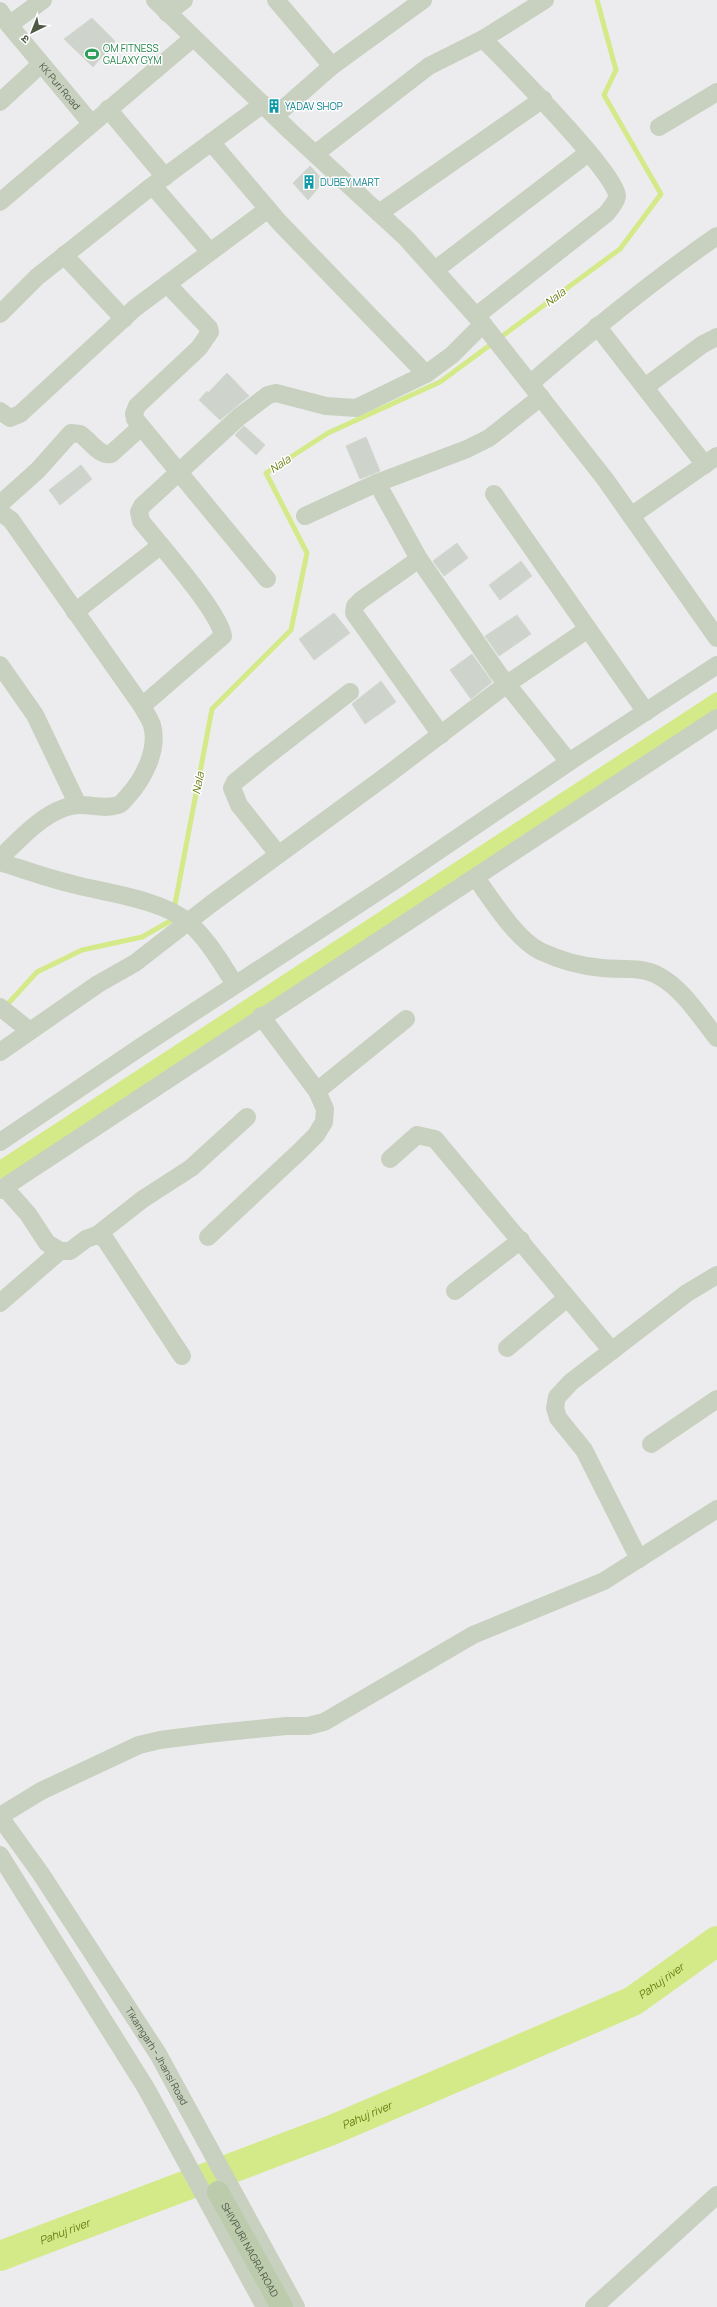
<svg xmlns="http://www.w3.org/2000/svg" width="717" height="2307" font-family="Manrope,'Noto Sans Devanagari',sans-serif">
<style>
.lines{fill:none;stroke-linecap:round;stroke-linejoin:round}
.stream{stroke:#d4e988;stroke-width:5}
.canal{stroke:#d4e988;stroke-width:17}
.river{stroke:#d4e988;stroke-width:30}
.building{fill:#ced4cb;stroke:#d2d8d0}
.minor{stroke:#c8d1bf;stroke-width:18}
.major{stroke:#bbcbac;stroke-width:22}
.labels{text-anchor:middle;stroke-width:3;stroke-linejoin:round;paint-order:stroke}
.leisure-label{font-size:10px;fill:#27864d;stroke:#fff;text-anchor:start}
.street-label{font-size:10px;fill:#4f5945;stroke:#fff}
.culture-label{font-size:10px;fill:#0d838f;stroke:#fff;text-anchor:start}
.water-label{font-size:11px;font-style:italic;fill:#667d10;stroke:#fff}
</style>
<rect width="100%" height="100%" fill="#ececef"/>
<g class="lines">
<!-- stream -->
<polyline class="stream" points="5,1007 37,972 82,950 142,937 172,920 212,709 291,630 307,553 266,473 328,433 440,382 620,249 661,194 604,95 616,70 597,0"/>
<!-- canal -->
<polyline class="canal" points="0,1170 717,701"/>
<!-- river -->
<path class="river" id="s1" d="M 0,2256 L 332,2130 L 633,2001 L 717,1941"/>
</g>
<!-- building -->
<g class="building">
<polygon points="92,18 115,41 93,67 64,39"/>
<polygon points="310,166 324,181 308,200 293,183"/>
<polygon points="227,373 249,396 220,420 199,400 207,391 208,393"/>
<polygon points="244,426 265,445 256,455 235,435"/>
<polygon points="366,437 380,471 360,479 346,446"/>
<polygon points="81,465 92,479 60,505 49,490"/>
<polygon points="457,543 468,558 444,576 433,561"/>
<polygon points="521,561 532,576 500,600 489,585"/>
<polygon points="334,613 350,633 314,660 299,639"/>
<polygon points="517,615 531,634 499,656 485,636"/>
<polygon points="472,654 492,682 471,699 450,670"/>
<polygon points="381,681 396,702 365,724 352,704"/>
</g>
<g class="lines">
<!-- minor -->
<g class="minor">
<polyline points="155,0 290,131 406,238 483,324 605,479 717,638"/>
<polyline points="276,0 332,66"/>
<path id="s2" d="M 0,11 L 9,25 L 91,123"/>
<polyline points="167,13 184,0"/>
<polyline points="9,25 43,0"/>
<polyline points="0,102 41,64"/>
<polyline points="108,109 165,177"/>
<polyline points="275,116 332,66 423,0"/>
<polyline points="659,127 717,92"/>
<polyline points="211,142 279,222 426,374"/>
<polyline points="315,154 429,66 483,39 545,0"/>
<polyline points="153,186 210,252"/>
<polyline points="0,202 193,38"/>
<polyline points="379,213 543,99"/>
<polyline points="64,255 124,319"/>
<polyline points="435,270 588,153"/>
<polyline points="167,284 209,328 210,332 199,348 137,406 134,414 135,419 267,579"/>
<polyline points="0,314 37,277 148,189 263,104"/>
<path d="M 476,316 L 606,214 C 610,209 616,203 617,196 C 618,175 503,59 483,39"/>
<polyline points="597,326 705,465"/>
<path d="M 531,383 C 591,331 652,281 717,236"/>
<polyline points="645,387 703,344 717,337"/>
<polyline points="0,411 10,418 20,414 135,308 268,209"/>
<polyline points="377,483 419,559 498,673 569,762"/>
<polyline points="494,494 646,712"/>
<path d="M 0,504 L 38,470 L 71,433 L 80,434 C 90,440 99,457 111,454 L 141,427"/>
<path d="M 0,512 L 11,520 L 142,706 C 145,712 150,719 152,725 C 159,750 143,780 127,797 C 124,800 122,804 118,805 C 100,811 83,800 64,808 C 39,817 19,840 0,858"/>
<polyline points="305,516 377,483 467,449 489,438 541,397"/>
<polyline points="631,516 717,456"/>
<polyline points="419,559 361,600 355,606 354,613 441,735"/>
<polyline points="75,612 160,546"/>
<polyline points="0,665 35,715 78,805"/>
<path d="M 142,706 L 223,636 C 219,611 160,545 141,521 L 139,512 L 142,506 L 239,417 L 268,395 L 276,393 L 326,406 L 356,408 L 426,374 L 452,355 L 483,324"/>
<polyline points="278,854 239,805 232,788 235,782 262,760 350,692"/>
<path d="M 0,862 C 25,870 50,879 76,885 C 108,893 162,900 188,922 C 207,938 221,963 235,984"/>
<path d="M 476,878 C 492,900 516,939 540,951 C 559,960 580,966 602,968 C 620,970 642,966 659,976 C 683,989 700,1017 717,1038"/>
<polyline points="0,1007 30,1031"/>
<polyline points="0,1052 98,984 135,963 211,904 390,773 507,684 588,629"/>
<polyline points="317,1091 406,1019"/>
<polyline points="0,1142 142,1046 391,883 575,758 717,665"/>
<polyline points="390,1159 417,1135 435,1139 612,1351"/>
<polyline points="4,1187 28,1214 47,1243 60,1251 70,1251 86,1239 97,1235 105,1239 182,1356"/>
<polyline points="0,1190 717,718"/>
<polyline points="97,1235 143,1199 191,1168 247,1117"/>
<polyline points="208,1237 300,1151 316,1135 324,1122 325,1109 317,1091 261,1016"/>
<polyline points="455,1291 521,1240"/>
<polyline points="0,1303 60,1251"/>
<polyline points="507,1348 567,1298"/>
<polyline points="651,1444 717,1399"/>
<polyline points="639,1559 584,1450 558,1418 555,1408 557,1397 571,1382 687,1293 717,1275"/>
<polyline points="0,1816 41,1791 139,1745 160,1740 207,1734 286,1726 308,1726 324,1722 473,1635 604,1581 717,1509"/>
<path id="s3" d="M 0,1817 L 41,1874 L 158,2054 L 296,2307"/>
<polyline points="0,1855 146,2088 265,2307"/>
<polyline points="594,2307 717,2195"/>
</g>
<!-- major -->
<path class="major" id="s4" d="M 218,2192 L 282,2307"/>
</g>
<!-- icons -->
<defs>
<symbol id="stadium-bare" viewBox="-9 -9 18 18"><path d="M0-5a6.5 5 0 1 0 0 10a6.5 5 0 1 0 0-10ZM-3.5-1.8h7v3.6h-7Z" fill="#2e9e5b" stroke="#fff" stroke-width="2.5" paint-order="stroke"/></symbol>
<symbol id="building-bare" viewBox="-9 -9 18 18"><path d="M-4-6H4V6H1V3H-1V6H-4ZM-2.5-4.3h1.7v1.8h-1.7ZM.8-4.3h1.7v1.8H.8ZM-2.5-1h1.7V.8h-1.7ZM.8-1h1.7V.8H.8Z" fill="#0f9aa8" stroke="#fff" stroke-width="2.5" paint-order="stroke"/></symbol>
</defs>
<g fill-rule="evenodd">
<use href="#stadium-bare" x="82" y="44" width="20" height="20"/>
<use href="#building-bare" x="264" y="96" width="20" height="20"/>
<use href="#building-bare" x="299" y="172" width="20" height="20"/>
</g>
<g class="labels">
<!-- leisure labels -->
<g class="leisure-label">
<text x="103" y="52">OM FITNESS<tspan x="103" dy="12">GALAXY GYM</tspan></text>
</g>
<!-- street labels -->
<g class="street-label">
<text dy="4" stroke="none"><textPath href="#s2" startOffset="96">KK Puri Road</textPath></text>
<text dy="4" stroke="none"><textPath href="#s3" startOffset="286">Tikamgarh - Jhansi Road</textPath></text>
<text dy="4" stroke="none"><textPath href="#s4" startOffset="66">SHIVPURI NAGRA ROAD</textPath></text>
</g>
<!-- culture labels -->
<g class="culture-label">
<text x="285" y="110">YADAV SHOP</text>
<text x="320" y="186">DUBEY MART</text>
</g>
<!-- water labels -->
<g class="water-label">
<text transform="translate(555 297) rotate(-37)" y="4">Nala</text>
<text transform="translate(280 464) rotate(-34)" y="4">Nala</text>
<text transform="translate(198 783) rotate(-79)" y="4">Nala</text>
<text dy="4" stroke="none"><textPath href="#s1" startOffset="717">Pahuj river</textPath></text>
<text dy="4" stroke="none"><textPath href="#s1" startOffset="393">Pahuj river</textPath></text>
<text dy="4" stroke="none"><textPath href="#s1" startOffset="69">Pahuj river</textPath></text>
</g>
</g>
<!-- north arrow -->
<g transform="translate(32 32) rotate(223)" stroke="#ffffff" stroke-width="3" paint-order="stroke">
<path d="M0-3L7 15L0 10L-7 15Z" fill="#4f5945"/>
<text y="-6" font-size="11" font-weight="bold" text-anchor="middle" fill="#4f5945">उ</text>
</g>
</svg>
